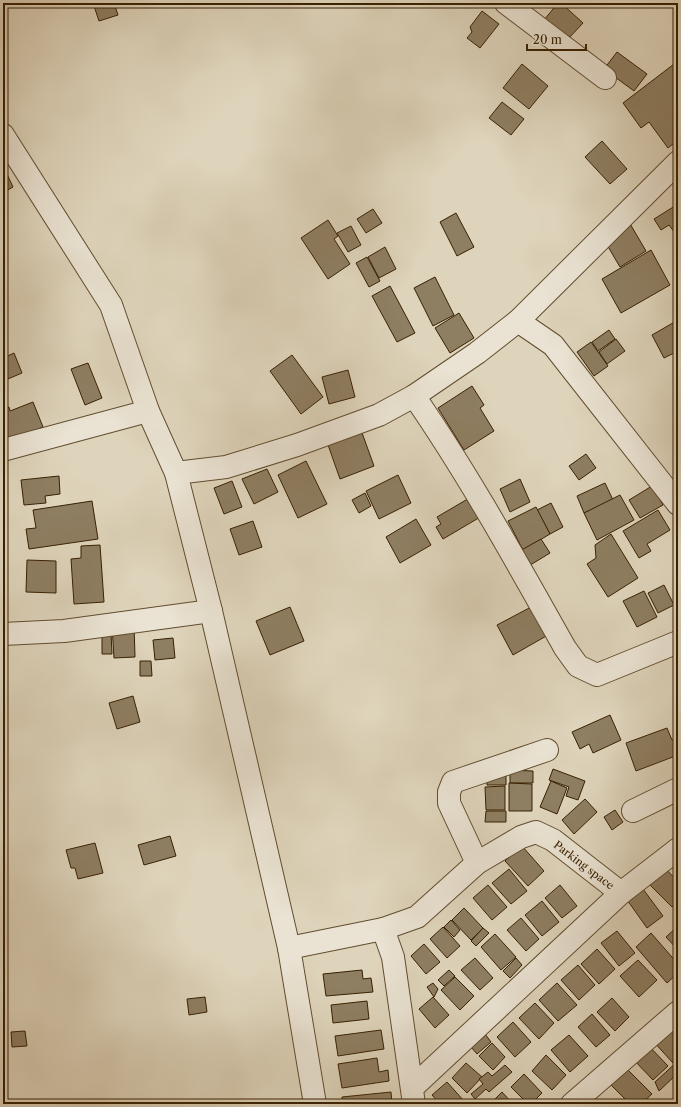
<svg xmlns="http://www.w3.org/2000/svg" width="681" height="1107" font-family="'Libre Caslon Text',serif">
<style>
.building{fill:#8e7e62;stroke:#382001}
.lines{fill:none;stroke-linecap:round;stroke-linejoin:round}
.minor-casing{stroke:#624d30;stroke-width:24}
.minor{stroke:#eae3d3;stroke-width:22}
.labels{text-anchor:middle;stroke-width:3.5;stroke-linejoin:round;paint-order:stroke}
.street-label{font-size:11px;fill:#382001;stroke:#eae3d3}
</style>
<rect width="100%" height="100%" fill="#ded4bb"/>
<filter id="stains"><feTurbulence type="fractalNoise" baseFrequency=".005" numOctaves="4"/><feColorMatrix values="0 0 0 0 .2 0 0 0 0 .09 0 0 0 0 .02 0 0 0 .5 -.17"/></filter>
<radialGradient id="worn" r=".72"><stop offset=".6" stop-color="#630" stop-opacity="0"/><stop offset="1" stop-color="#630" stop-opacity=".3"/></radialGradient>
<!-- building -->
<g class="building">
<polygon points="93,3 114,3 118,15 99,21"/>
<polygon points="558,3 561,3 583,23 567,40 544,20"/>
<polygon points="482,11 499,24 480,48 467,38 472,32 470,27"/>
<polygon points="617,52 647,74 634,91 604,69"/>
<polygon points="678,61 678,140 668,148 649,122 641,128 623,103"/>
<polygon points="522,64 548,86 529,109 503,88"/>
<polygon points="502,102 524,119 511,135 489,118"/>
<polygon points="602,141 627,169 610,184 585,157"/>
<polygon points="5,170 13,187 6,191 3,185 3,171"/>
<polygon points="678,204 678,231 675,233 669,225 661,230 654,219"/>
<polygon points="373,209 382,223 366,233 357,219"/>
<polygon points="456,213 474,247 457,256 440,222"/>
<polygon points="328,220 338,236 334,239 350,264 328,279 301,238"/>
<polygon points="629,222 646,251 620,267 603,238"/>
<polygon points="351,226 361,245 348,252 337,233"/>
<polygon points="385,247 396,269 379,278 368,257"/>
<polygon points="651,250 670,285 621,313 602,279"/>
<polygon points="367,257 380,281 369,287 356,263"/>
<polygon points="435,277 454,315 433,326 414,288"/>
<polygon points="390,286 415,333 397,342 372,296"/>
<polygon points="459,313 474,338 450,353 435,328"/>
<polygon points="678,320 678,351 664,358 652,335"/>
<polygon points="609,330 615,339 598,351 592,342"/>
<polygon points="616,339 625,351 607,364 599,352"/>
<polygon points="591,342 608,366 594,376 577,352"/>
<polygon points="14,353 22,373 3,381 3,358"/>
<polygon points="292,355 323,397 301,414 270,371"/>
<polygon points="88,363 102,398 85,405 71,369"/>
<polygon points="348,370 355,397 329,404 322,377"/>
<polygon points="472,386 484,405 480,408 494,431 464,450 438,408"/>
<polygon points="33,402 43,427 3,443 3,407 9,407 10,411"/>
<polygon points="361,430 374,466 340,479 327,442"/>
<polygon points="586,454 596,468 579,480 569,466"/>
<polygon points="306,461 327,504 298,518 278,475"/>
<polygon points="267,469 278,492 254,504 242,479"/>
<polygon points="398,475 411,503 379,519 366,491"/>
<polygon points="59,476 60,494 45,496 46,503 24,505 21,480"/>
<polygon points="520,479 530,502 510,512 500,489"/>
<polygon points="232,481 242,507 224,514 214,488"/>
<polygon points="605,483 613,500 584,513 577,496"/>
<polygon points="652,486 663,505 640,518 629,500"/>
<polygon points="365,493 371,506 359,513 352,500"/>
<polygon points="620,495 634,520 597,540 584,513"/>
<polygon points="471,497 482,516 443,539 436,527 441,524 437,517"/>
<polygon points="92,501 98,539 29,549 26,529 36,528 33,510"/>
<polygon points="551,503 563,527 550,534 537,510"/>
<polygon points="536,507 550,534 523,550 508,521"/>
<polygon points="658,510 670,530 647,544 651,551 639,558 623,531"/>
<polygon points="416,519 431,545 400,563 386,537"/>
<polygon points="253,521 262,547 239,555 230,529"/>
<polygon points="611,534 638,578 608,597 587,564 596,558 595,545"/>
<polygon points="541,539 550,553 527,567 518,552"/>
<polygon points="100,545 104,602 74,604 71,559 81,558 81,546"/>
<polygon points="27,560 56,561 56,593 26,592"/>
<polygon points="664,585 674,605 658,613 648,593"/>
<polygon points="644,591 657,617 637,627 623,601"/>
<polygon points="533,606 548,635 513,655 497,625"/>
<polygon points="290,607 304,641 270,655 256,621"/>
<polygon points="134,625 135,657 114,658 112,626"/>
<polygon points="102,632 111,632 112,654 102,654"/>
<polygon points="173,638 175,658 155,660 153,640"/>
<polygon points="140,661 151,661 152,676 140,676"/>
<polygon points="133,696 140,722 117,729 109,703"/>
<polygon points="610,715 621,740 593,753 589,744 580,749 572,732"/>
<polygon points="667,728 672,740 678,737 678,755 636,771 626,743"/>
<polygon points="553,769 585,781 578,800 566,796 569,787 549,780"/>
<polygon points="510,770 533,771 533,783 510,783"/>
<polygon points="506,772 506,785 487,785 487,778"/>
<polygon points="551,781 567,788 557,814 540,807"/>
<polygon points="509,783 532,784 532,811 509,811"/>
<polygon points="505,786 505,810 486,810 485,787"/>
<polygon points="585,799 597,812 574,834 562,820"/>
<polygon points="615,810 623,822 612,830 604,817"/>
<polygon points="486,811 506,811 506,822 485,822"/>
<polygon points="170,836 176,856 144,865 138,845"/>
<polygon points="95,843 103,873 78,879 75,868 71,868 66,850"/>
<polygon points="522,846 544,871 528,886 505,861"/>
<polygon points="509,869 527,891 511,904 492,883"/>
<polygon points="666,869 678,882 678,901 672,907 650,885"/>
<polygon points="488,885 507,907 492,920 473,898"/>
<polygon points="560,885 577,906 562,918 545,898"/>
<polygon points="640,885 663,916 647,928 625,897"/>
<polygon points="542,901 559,922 542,936 525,915"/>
<polygon points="464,908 483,928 471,940 452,920"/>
<polygon points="521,918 539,939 526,951 507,930"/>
<polygon points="451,920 460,930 454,937 444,927"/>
<polygon points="678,926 678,950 666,937"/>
<polygon points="443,927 460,946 447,958 430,939"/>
<polygon points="483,928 489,933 476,946 471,941"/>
<polygon points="617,931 635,953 619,966 601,943"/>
<polygon points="651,933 678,964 678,973 667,983 636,947"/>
<polygon points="495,934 516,957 501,970 481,947"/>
<polygon points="424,944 440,962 426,974 411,956"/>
<polygon points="597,949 615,969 599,984 581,964"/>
<polygon points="475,958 493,978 480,990 461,970"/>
<polygon points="516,958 522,965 510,978 503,971"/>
<polygon points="638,960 657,980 639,997 620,976"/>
<polygon points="578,965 595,985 579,1000 561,980"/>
<polygon points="362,970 363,979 371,978 373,992 326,996 323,974"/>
<polygon points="449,970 455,976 444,986 438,980"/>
<polygon points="455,977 474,996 460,1010 441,990"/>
<polygon points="433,983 438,989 434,997 427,987"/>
<polygon points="557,983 577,1005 558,1021 539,1000"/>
<polygon points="205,997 207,1012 189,1015 187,999"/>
<polygon points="433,997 449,1015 435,1028 419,1009"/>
<polygon points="612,998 629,1017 615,1031 597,1012"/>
<polygon points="367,1001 369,1019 333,1023 331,1005"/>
<polygon points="535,1003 554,1023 539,1039 519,1018"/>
<polygon points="592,1014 610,1035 596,1047 578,1027"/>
<polygon points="513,1022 531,1042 515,1057 497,1037"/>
<polygon points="668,1026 678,1037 678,1058 673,1063 653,1041"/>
<polygon points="381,1030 384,1049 338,1056 335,1036"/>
<polygon points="25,1031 27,1046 12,1047 11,1032"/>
<polygon points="485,1034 491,1042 477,1054 471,1047"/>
<polygon points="569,1035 588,1056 570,1072 551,1050"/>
<polygon points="492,1043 505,1057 493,1070 479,1056"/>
<polygon points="646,1043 668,1066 653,1080 631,1057"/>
<polygon points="546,1055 566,1075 552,1090 532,1071"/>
<polygon points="377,1058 379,1072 388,1070 389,1081 342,1088 338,1064"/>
<polygon points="678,1061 678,1073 659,1091 655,1082"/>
<polygon points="466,1063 482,1077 467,1093 452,1078"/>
<polygon points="505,1065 512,1072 489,1092 486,1089 475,1099 471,1094 483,1084 479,1079 488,1072 492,1076"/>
<polygon points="623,1065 652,1094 641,1104 630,1104 607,1081"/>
<polygon points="524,1074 542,1093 531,1104 528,1104 511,1087"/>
<polygon points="447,1082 464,1101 461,1104 440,1104 432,1095"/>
<polygon points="391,1092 392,1104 342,1104 342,1097"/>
<polygon points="502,1092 513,1104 490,1104"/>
</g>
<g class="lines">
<defs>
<g id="minor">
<polyline points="506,3 605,78"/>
<polyline points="3,135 111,305 148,411 176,473 211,611 289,948 315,1104"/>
<polyline points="518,321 553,345 678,504"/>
<path d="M 414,396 C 470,477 517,563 565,648 L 578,666 L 597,675 L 678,642"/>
<polyline points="3,450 148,411"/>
<polyline points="176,473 226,467 297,445 379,415 414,396 477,353 518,321 678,162"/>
<polyline points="3,634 64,631 211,611"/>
<polyline points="633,811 678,789"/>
<polyline points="477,863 449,803 449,792 453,782 547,750"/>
<polyline points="621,893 678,849"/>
<polyline points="289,948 383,929"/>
<polyline points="412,1088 621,893 553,840 536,832 521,837 477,863 417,917 383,929 393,957 414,1104"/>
<polyline points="572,1104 678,1012"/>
</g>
</defs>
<!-- minor casing -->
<use href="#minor" class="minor-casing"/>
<!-- minor -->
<use href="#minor" class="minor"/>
</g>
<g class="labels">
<!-- street labels -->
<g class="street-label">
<text transform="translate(584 865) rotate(37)" y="4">Parking space</text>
</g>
</g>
<!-- margin -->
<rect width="681" height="1107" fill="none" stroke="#ded4bb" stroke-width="16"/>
<rect x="4" y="4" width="673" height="1099" fill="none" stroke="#382001" stroke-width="2"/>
<rect x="8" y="8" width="665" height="1091" fill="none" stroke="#382001"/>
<!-- scale -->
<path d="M527 44v6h59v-6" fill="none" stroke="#382001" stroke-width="2"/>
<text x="533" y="44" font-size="12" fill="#382001" stroke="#eae3d3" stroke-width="3" paint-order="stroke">20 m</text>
<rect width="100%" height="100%" filter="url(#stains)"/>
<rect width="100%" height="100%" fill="url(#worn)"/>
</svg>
